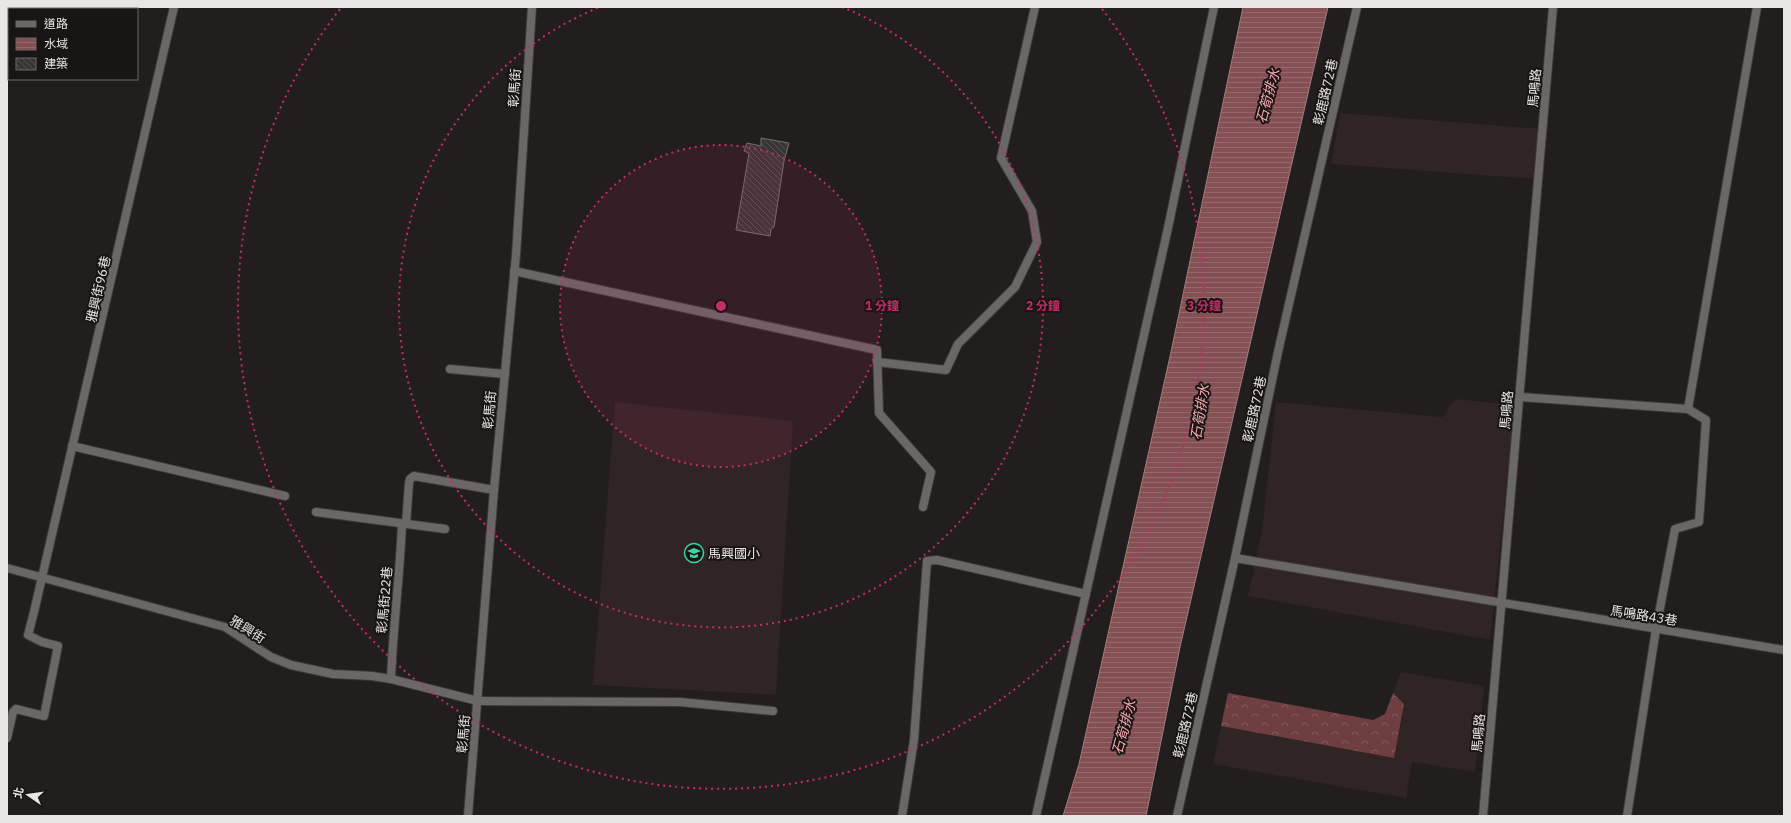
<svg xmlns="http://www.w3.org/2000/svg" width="1791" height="823" font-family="'IBM Plex Sans','Noto Sans TC',sans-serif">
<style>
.built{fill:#302424}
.forest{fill:url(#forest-crowns)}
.water{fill:url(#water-rules);stroke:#a27d7f}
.building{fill:url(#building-back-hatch);stroke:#756f70}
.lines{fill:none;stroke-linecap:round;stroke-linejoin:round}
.service-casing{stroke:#3e3a3a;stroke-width:10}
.minor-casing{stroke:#3e3a3a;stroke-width:10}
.tertiary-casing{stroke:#3e3a3a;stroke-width:10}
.service{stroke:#6a6767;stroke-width:8}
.minor{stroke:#6a6767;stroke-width:8}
.tertiary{stroke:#6a6767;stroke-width:8}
.ring{fill:none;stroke:#c62c69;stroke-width:2;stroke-dasharray:2 4}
.labels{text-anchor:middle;stroke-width:4;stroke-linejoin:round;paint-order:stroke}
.street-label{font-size:13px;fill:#e9e5e5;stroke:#191515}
.poi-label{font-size:13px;fill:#e9e5e5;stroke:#191515;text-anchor:start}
.water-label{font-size:14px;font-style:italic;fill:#fda9ad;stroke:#191515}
.centre{fill:#c62c69;stroke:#191515;stroke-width:2}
.ring-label{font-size:12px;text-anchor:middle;font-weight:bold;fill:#c62c69;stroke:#191515;stroke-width:4;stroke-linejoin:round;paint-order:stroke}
</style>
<defs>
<pattern id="forest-crowns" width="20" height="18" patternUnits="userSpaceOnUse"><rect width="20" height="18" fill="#6f3e41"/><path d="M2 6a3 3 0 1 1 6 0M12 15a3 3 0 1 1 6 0" fill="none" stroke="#845a5c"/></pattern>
<pattern id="water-rules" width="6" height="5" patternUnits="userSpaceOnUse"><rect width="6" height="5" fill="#845053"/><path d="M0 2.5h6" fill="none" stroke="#95696c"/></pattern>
<pattern id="building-back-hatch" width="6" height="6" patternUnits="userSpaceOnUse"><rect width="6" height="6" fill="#3a3535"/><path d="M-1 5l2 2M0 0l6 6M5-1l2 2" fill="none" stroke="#565252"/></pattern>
</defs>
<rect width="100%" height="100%" fill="#221e1e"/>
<!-- built -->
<g class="built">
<polygon points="1340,113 1543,129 1536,179 1331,164"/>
<polygon points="1455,399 1515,405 1490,640 1248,596 1262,531 1276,402 1443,417"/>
<polygon points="615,402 793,421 776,695 593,685"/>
<polygon points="1401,672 1484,686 1475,772 1412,762 1406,798 1213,764 1221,726 1394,758 1404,704 1393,693"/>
</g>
<!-- forest -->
<polygon class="forest" points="1228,693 1373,720 1385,714 1393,693 1404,704 1394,758 1221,726"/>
<!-- water -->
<polygon class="water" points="1243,7 1328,7 1180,647 1146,816 1063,816 1079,764 1171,352"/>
<!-- building -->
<polygon class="building" points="761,138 789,143 784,161 774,227 771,229 770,236 736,230 749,153 744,151 747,143 761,146"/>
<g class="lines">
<defs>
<g id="service">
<polyline points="877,362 946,370 958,344 1015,287 1037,242 1032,211 1001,158 1035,7"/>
<polyline points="1519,397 1688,409"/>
<polyline points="902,816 914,740 927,561 937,560 1086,594"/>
<polyline points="1036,816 1168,228 1214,7"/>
<polyline points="1627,816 1656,629 1675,529 1699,522 1706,420 1688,409 1757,7"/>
</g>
<g id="minor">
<polyline points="514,271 877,350 879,413 931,472 923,507"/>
<polyline points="450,369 505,374"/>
<polyline points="72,446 285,496"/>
<polyline points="316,512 445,529"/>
<polyline points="406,524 409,483 410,479 414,476 494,490"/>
<polyline points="1235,558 1784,650"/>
<path d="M 391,679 C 393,627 400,575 402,523"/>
<polyline points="478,701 680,702 773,711"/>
<polyline points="7,738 13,712 16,709 44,716 58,646 42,642 28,635 34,612 174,7"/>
<polyline points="1177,816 1235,558 1278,352 1357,7"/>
</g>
<g id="tertiary">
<polyline points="7,568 225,627 271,657 291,665 333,674 372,676 391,679 478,701"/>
<polyline points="468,816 494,490 516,255 532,7"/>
<polyline points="1483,816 1553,7"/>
</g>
</defs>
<!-- service casing -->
<use href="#service" class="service-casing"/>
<!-- minor casing -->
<use href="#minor" class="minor-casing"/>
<!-- tertiary casing -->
<use href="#tertiary" class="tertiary-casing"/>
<!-- service -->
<use href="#service" class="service"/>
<!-- minor -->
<use href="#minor" class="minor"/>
<!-- tertiary -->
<use href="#tertiary" class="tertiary"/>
</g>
<!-- distance rings -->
<circle cx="721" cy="306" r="161" fill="#c62c69" fill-opacity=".12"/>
<g class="ring">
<circle cx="721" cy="306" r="161"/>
<path d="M842 7A322 322 0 1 1 600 7"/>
<path d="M1102 9A483 483 0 1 1 340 9"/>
</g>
<!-- icons -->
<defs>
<symbol id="school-ring" viewBox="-11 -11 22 22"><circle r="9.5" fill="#191515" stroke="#3ed4a3" stroke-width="1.5"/><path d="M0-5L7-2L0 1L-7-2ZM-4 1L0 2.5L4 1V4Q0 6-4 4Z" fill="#3ed4a3"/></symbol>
</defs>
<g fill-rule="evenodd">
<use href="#school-ring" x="683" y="542" width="22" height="22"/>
</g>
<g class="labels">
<!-- street labels -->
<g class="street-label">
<text transform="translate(514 88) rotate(-86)" y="5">彰馬街</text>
<text transform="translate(1534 88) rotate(-85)" y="5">馬鳴路</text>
<text transform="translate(1325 92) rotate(-77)" y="5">彰鹿路72巷</text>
<text transform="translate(98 289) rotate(-77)" y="5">雅興街96巷</text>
<text transform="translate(1254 409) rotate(-78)" y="5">彰鹿路72巷</text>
<text transform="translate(489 410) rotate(-85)" y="5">彰馬街</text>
<text transform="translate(1506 410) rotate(-85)" y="5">馬鳴路</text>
<text transform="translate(384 600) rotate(-85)" y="5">彰馬街22巷</text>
<text transform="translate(1644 615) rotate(9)" y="5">馬鳴路43巷</text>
<text transform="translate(248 629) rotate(32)" y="5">雅興街</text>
<text transform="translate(1185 725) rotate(-77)" y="5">彰鹿路72巷</text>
<text transform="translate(1478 733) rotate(-85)" y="5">馬鳴路</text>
<text transform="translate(463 734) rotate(-85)" y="5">彰馬街</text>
</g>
<!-- poi labels -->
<g class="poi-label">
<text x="708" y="558">馬興國小</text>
</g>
<!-- water labels -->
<g class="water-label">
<text transform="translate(1268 96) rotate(-75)" y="5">石筍排水</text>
<text transform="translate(1200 412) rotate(-81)" y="5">石筍排水</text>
<text transform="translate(1124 727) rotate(-75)" y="5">石筍排水</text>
</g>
</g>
<circle cx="721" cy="306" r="6" class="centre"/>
<g class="ring-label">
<text x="882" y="310">1 分鐘</text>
<text x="1043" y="310">2 分鐘</text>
<text x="1204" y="310">3 分鐘</text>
</g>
<!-- border -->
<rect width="1791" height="823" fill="none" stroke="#e9e5e5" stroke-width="16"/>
<!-- legend -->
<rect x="8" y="8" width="130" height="72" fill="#191515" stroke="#6c6868"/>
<rect x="16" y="21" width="20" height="6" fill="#6a6767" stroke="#6c6868"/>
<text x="44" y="28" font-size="12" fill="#e9e5e5">道路</text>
<rect x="16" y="38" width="20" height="12" fill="url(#water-rules)" stroke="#6c6868"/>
<text x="44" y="48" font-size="12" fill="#e9e5e5">水域</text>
<rect x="16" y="58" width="20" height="12" fill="url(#building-back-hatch)" stroke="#6c6868"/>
<text x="44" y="68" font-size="12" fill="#e9e5e5">建築</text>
<!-- north arrow -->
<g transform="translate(28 795) rotate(283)" stroke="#191515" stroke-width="3" paint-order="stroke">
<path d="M0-3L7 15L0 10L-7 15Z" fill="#e9e5e5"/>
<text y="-6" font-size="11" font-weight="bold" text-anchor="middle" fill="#e9e5e5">北</text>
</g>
</svg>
